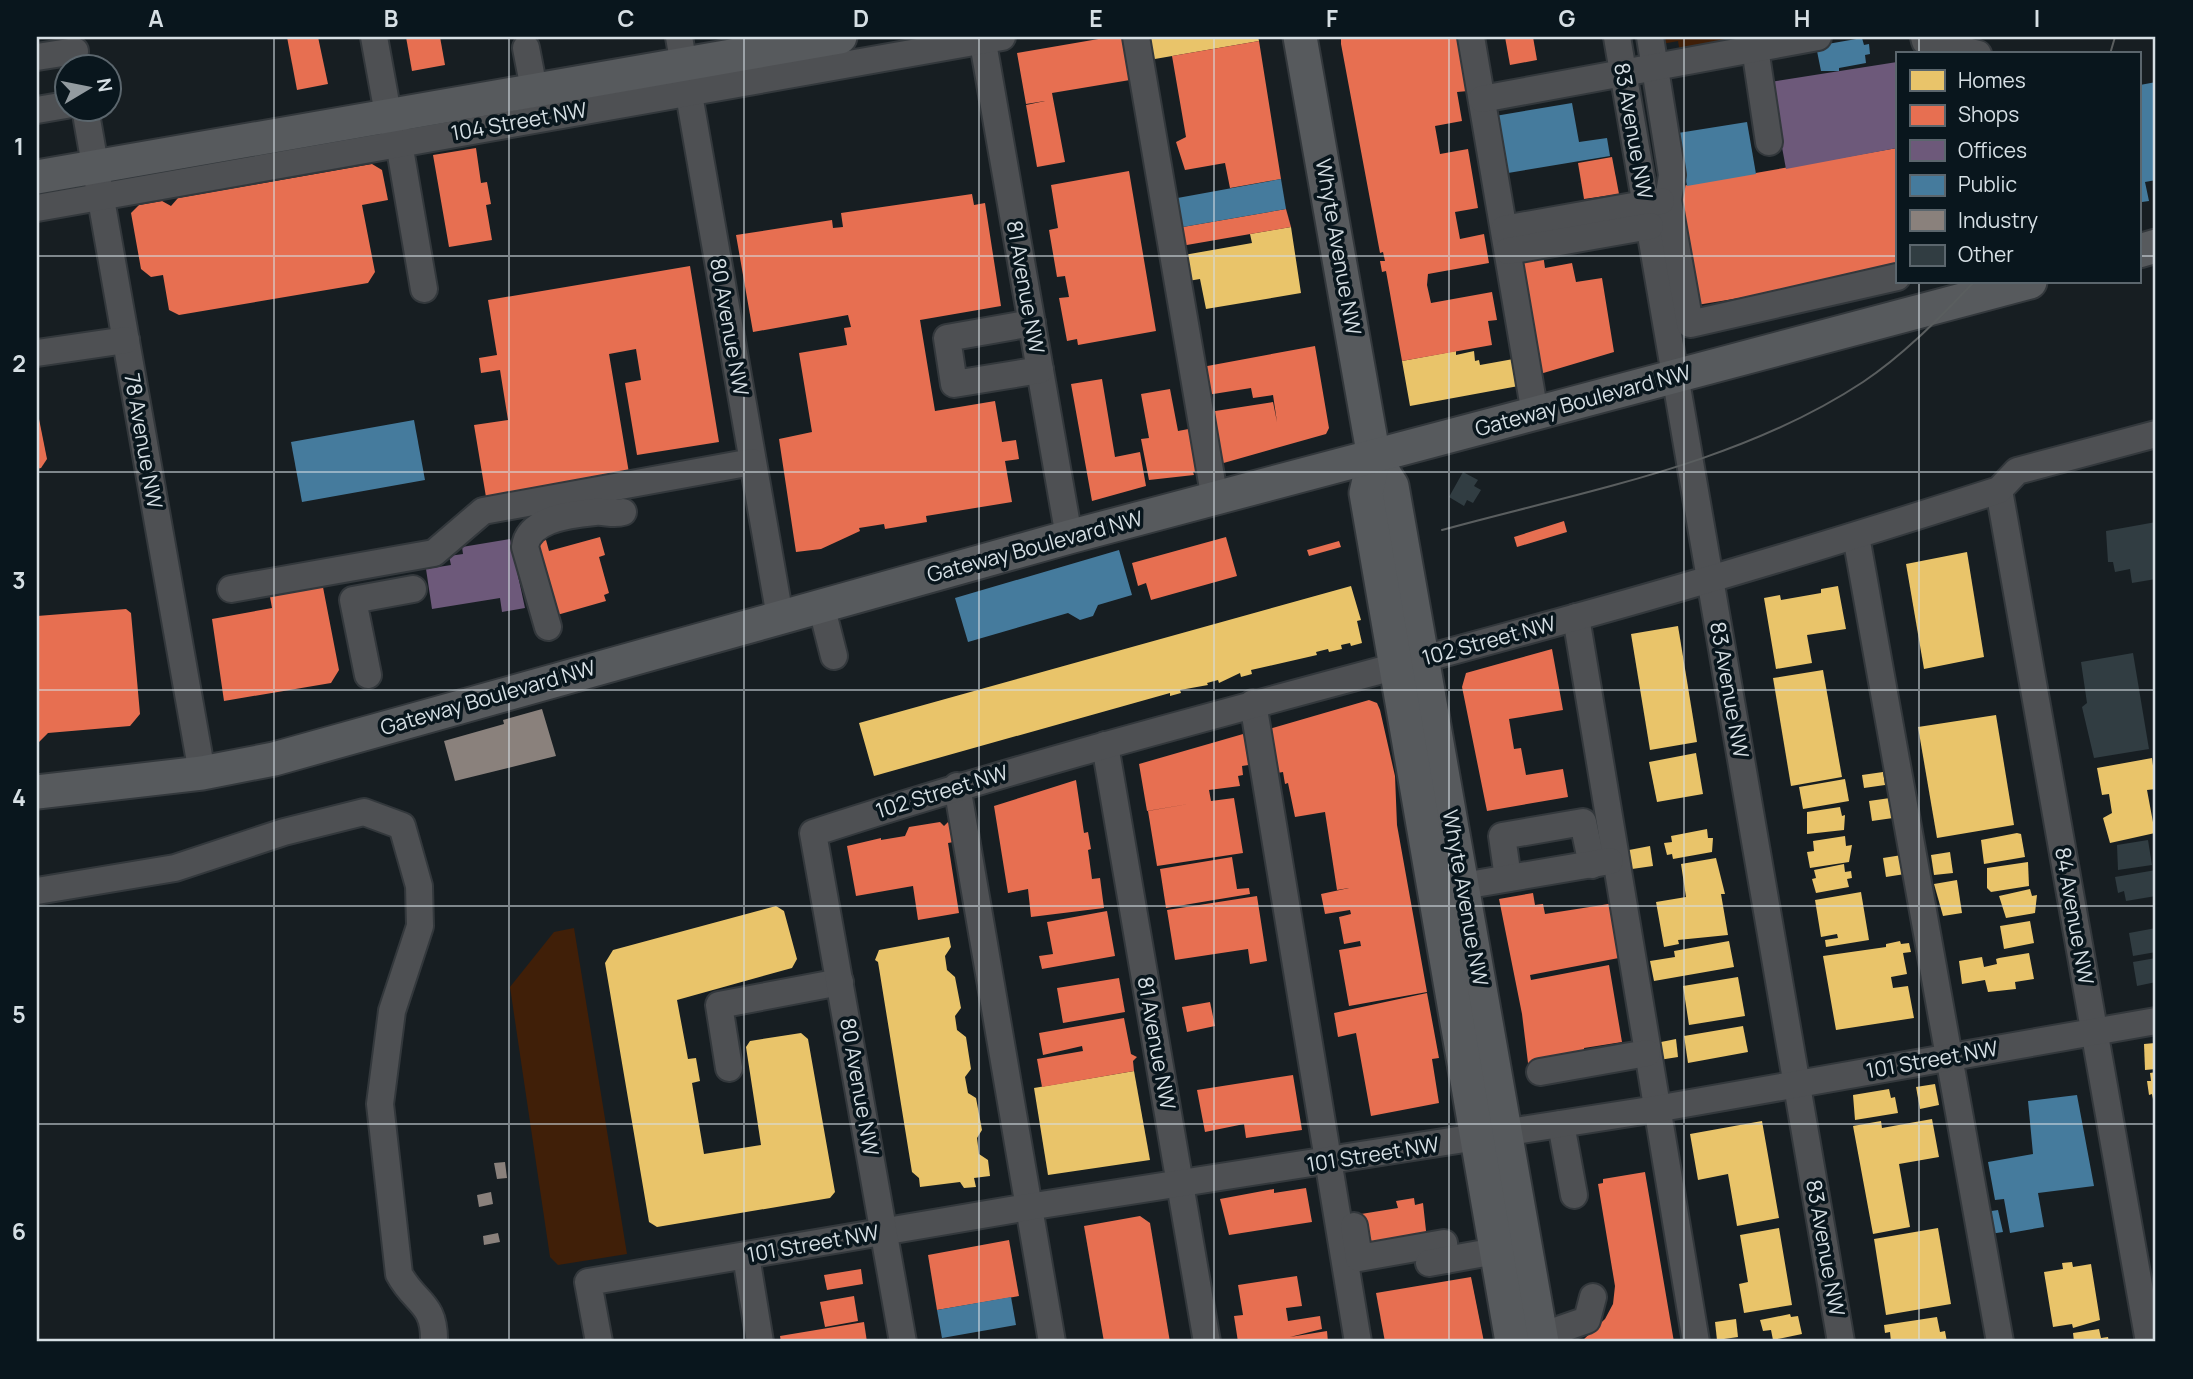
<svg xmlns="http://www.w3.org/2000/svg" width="2193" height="1379" font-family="Manrope,sans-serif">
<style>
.green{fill:#401f08}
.homes{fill:#e9c46a}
.shops{fill:#e76f51}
.offices{fill:#6d597a}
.public{fill:#457b9d}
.industry{fill:#8a817c}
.building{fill:#313d42}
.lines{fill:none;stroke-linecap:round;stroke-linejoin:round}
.minor-casing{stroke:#33383c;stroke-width:30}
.major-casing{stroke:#33383c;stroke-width:37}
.minor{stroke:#4e5053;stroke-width:26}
.major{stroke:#575a5d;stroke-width:33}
.tram{stroke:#5a5e5f;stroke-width:2}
.grid{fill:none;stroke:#d6dfe4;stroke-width:2;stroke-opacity:0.55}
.labels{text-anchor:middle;stroke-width:7;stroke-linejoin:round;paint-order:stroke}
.street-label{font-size:21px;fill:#d6dfe4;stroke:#09161d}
.neatline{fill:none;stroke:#d6dfe4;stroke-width:2.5}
.grid-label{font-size:23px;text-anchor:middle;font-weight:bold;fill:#d6dfe4}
</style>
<rect width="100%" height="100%" fill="#171e22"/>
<!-- green -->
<g class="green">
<polygon points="1639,37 1776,37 1680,53 1678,41 1641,48"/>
<polygon points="574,928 627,1254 558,1265 550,1257 510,987 554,932"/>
</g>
<!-- homes -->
<g class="homes">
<polygon points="1145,37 1258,37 1259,41 1149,60"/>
<polygon points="1291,227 1301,293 1206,309 1200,279 1188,281 1184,255 1252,243 1250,234"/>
<polygon points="1456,351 1456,355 1474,351 1475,361 1479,360 1480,365 1519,358 1524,385 1410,406 1402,361"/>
<polygon points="1967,552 1984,657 1924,669 1906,564"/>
<polygon points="1351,586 1361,620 1357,621 1362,643 1351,646 1350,643 1341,645 1342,649 1329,652 1328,649 1316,652 1317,655 1251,670 1252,674 1241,677 1240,673 1219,683 1218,680 1207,683 1208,685 1180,690 1181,693 1170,696 1170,693 874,776 859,723"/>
<polygon points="1838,586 1846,629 1807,635 1812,663 1776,669 1764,598 1780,595 1781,600 1821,593 1821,589"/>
<polygon points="1678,626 1697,742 1650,750 1631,634"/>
<polygon points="1823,670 1842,777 1791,786 1773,678"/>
<polygon points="1996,715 2014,825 1937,838 1918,727"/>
<polygon points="1696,753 1703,794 1657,802 1649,762"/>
<polygon points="2152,758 2156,789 2147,790 2155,833 2110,843 2103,818 2112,813 2109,794 2102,795 2097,768"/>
<polygon points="1883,772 1885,785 1864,788 1862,775"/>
<polygon points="1845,779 1849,801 1803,809 1799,787"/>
<polygon points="1890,798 1893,818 1872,821 1869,801"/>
<polygon points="1840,807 1842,816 1845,815 1844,830 1807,834 1807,812"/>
<polygon points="1707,829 1708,838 1713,838 1712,852 1673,859 1672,854 1667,855 1664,843 1672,842 1671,836"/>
<polygon points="2017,833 2021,834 2025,857 1984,864 1981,840"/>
<polygon points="1845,836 1846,846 1852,845 1849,862 1810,868 1807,852 1814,851 1813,841"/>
<polygon points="1650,846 1653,866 1632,869 1629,850"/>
<polygon points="1950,852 1953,873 1934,875 1931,855"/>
<polygon points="1902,855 1905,874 1886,877 1883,858"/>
<polygon points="1716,858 1725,894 1721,894 1728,935 1678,940 1679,944 1664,947 1656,902 1686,897 1681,864"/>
<polygon points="2028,862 2029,886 1991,892 1987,888 1987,868"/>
<polygon points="1844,864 1845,872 1851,871 1852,878 1847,879 1849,887 1816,893 1812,879 1816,878 1814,870"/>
<polygon points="1957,880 1962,913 1943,916 1934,884"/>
<polygon points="2030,889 2032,896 2037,895 2035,913 2006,918 1999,896"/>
<polygon points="1861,892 1869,940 1826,947 1825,940 1838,938 1837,934 1821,937 1815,900"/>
<polygon points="776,906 784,911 797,959 792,968 677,1000 688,1059 696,1058 700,1081 692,1083 704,1154 761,1145 746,1047 750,1041 801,1033 808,1039 835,1192 830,1198 657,1227 649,1222 605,963 613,950"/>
<polygon points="2030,921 2034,943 2004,949 2000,926"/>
<polygon points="949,937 951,947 945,956 947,970 955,977 961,1008 955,1016 957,1030 966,1037 971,1069 965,1077 968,1093 976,1098 982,1130 977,1138 979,1154 988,1160 990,1176 974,1178 976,1187 964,1188 960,1182 920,1187 919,1178 912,1172 878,962 875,960 879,950"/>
<polygon points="1729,941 1734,967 1654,981 1650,961 1675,957 1674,951"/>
<polygon points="1900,941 1901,944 1909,943 1911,952 1903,953 1907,974 1891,977 1893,988 1908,986 1914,1018 1836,1030 1823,956 1886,947 1886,944"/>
<polygon points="2029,953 2034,979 2015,982 2016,989 1988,992 1985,980 1962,984 1959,961 1982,957 1984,967 1997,964 1996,959 1999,958"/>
<polygon points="1738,977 1745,1016 1689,1025 1683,986"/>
<polygon points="1743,1026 1748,1052 1688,1063 1684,1036"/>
<polygon points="1676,1039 1678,1057 1659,1060 1656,1043"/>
<polygon points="2155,1043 2156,1069 2145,1070 2144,1044"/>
<polygon points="1134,1071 1150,1160 1048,1175 1034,1088"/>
<polygon points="2156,1072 2156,1098 2153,1099 2152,1094 2149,1095 2147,1081 2151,1081 2150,1073"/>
<polygon points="1935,1084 1939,1105 1920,1109 1916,1087"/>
<polygon points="1889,1089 1891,1098 1895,1097 1898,1113 1855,1120 1853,1095"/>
<polygon points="1932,1119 1939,1157 1899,1164 1910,1227 1873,1234 1853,1126 1881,1121 1882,1128"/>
<polygon points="1762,1121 1779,1218 1737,1226 1728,1174 1698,1180 1690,1134"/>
<polygon points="1779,1228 1792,1305 1744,1313 1739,1284 1748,1282 1740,1235"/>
<polygon points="1938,1228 1951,1304 1886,1315 1874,1239"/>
<polygon points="2072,1262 2073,1267 2091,1264 2100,1320 2073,1328 2072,1324 2053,1327 2044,1272 2063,1269 2062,1263"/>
<polygon points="1790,1314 1791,1317 1798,1316 1802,1334 1773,1340 1771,1330 1763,1331 1760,1320"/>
<polygon points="1937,1317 1940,1332 1945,1331 1947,1342 1891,1342 1890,1332 1885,1333 1884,1325"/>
<polygon points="1736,1319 1738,1337 1717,1340 1715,1322"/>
<polygon points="2099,1329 2101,1338 2108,1337 2109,1342 2074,1342 2073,1333"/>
</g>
<!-- shops -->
<g class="shops">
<polygon points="287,37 318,37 328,84 297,90"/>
<polygon points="406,37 440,37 445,65 412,71"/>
<polygon points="1110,37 1129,37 1136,79 1052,93 1065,162 1037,167 1026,105 1045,101 1026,104 1017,53"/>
<polygon points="1344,37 1459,37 1468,91 1457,92 1462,121 1435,126 1440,154 1468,149 1478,208 1455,212 1460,239 1484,234 1489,263 1428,274 1427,285 1431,303 1492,292 1497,320 1488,321 1492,345 1402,361 1386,271 1382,272 1380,261 1385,261 1383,252 1380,253 1341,44 1341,39"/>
<polygon points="1505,37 1533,37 1537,60 1510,65"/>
<polygon points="1259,41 1281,179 1230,188 1225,163 1185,170 1176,142 1186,137 1172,56"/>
<polygon points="476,148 481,183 487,182 491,204 486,205 492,240 449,247 433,155"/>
<polygon points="1897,148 1897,272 1697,305 1676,187"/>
<polygon points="1612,157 1619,194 1584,199 1578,163"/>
<polygon points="372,164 382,170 388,200 362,205 375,272 368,283 179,315 169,310 163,275 151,277 141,269 131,213 139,205 162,201 171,206 178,198"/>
<polygon points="1129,171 1156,331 1078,345 1077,339 1067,341 1059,298 1069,297 1065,276 1057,277 1049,230 1058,228 1051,185"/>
<polygon points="972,194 974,205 985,203 1001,306 920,320 935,411 995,401 1002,442 1016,440 1019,459 1005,461 1012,502 926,516 927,522 885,529 884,524 859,528 860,531 821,549 796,552 779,439 812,432 799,353 847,345 844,328 851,327 848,315 753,332 736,235 832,220 833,228 843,227 841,213"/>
<polygon points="1286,209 1291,227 1181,246 1177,228"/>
<polygon points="1543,254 1545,268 1572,263 1576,282 1602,278 1614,352 1540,374 1516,258"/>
<polygon points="690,266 719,442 637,455 625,383 641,380 636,349 609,354 629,473 486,497 474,425 508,420 500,370 481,373 479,358 497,355 488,300"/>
<polygon points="1315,346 1329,428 1326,434 1220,464 1209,412 1273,402 1277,422 1273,395 1253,398 1251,388 1207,395 1202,367"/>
<polygon points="1102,379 1115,457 1140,452 1146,486 1092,501 1071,384"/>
<polygon points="1170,389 1178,431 1199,427 1207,469 1193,472 1194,475 1149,480 1141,439 1149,438 1141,394"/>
<polygon points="37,409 47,459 41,468 37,469"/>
<polygon points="1564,521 1567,532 1517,547 1514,537"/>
<polygon points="600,537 605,555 599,557 609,593 604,595 606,601 557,615 537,543 546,540 549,551"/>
<polygon points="1226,537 1237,576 1151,600 1146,583 1138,586 1132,563"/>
<polygon points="1339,541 1341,547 1309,556 1307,550"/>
<polygon points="322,582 339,670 331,683 224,701 212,619 272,608 269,591"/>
<polygon points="126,609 131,613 140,714 130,726 48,733 37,744 37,616"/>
<polygon points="1552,649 1563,710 1509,719 1514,749 1521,748 1526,775 1563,769 1568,797 1487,811 1462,687 1466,673"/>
<polygon points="1369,700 1377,703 1380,710 1395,776 1397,825 1427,992 1349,1006 1339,950 1361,946 1360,941 1344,944 1339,917 1351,914 1350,910 1325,914 1321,894 1349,888 1337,890 1325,812 1295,817 1288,783 1285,784 1283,772 1277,773 1269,729"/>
<polygon points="1250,732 1255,764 1242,766 1243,775 1238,776 1240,786 1209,790 1211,801 1234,798 1243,853 1157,866 1148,811 1194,803 1147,811 1139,764"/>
<polygon points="1076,780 1084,833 1088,832 1091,849 1088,850 1092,879 1100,878 1104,908 1031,917 1028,889 1008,893 994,806"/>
<polygon points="951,819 959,841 948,843 959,913 918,920 913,886 856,896 847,846 881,838 881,840 905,836 909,827 940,822 944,826"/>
<polygon points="1232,857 1237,889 1249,888 1250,894 1166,908 1160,869"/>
<polygon points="1533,893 1535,905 1543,904 1545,914 1615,903 1624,957 1530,975 1531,980 1609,965 1622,1042 1584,1048 1585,1054 1528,1063 1522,1014 1499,899"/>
<polygon points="1257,896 1267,961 1250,964 1248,949 1175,960 1167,910"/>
<polygon points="1107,911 1115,956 1042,969 1039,956 1053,954 1047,922"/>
<polygon points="1119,978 1125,1012 1063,1023 1057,988"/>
<polygon points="1427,993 1439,1058 1432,1059 1439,1103 1371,1116 1356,1033 1338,1037 1334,1013"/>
<polygon points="1210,1002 1215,1026 1187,1032 1182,1007"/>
<polygon points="1124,1018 1131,1054 1137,1057 1133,1061 1134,1071 1042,1087 1037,1059 1083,1051 1082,1046 1043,1055 1039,1033"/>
<polygon points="1293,1075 1302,1130 1246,1138 1244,1124 1205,1132 1197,1090"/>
<polygon points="1645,1172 1674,1342 1581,1342 1605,1319 1613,1304 1615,1286 1598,1184 1603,1183 1603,1179"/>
<polygon points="1306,1188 1312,1222 1229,1235 1220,1199 1274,1189 1274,1193"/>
<polygon points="1414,1198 1415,1205 1423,1203 1427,1240 1367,1251 1361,1214 1398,1208 1396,1201"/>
<polygon points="1140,1216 1150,1223 1170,1342 1104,1342 1084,1226"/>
<polygon points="1009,1240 1019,1296 937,1310 928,1255"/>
<polygon points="861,1269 863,1284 827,1290 824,1275"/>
<polygon points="1297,1276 1302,1306 1286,1308 1288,1321 1320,1316 1322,1329 1290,1337 1327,1331 1328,1342 1238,1342 1234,1316 1243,1315 1238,1285"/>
<polygon points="1471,1277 1484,1342 1385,1342 1376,1293"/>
<polygon points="854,1296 858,1321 825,1327 820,1302"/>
<polygon points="864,1322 867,1342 781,1342 780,1336"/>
</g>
<!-- offices -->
<g class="offices">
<polygon points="1897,62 1897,148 1786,169 1770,82"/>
<polygon points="510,539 525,608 502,612 500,598 432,609 426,569 451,565 449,556 463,554 462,547"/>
</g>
<!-- public -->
<g class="public">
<polygon points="1862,38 1864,45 1869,44 1870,54 1865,55 1866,63 1839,68 1839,71 1821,71 1816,46"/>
<polygon points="2156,82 2156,180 2145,182 2149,201 2142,202 2139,184 2139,89 2140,85"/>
<polygon points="1572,103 1579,142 1607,138 1610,156 1508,173 1500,129 1497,130 1495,116"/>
<polygon points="1747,122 1756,174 1687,186 1678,133"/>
<polygon points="1281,179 1286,209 1177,228 1172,199"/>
<polygon points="414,420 425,480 302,502 291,442"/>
<polygon points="1119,550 1132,595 1098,605 1093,616 1080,620 1068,613 968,642 955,598"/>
<polygon points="2077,1095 2094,1186 2038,1193 2044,1227 2010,1233 2004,1199 1995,1200 1988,1162 2033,1154 2028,1101"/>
<polygon points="1998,1210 2003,1232 1990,1234 1985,1212"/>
<polygon points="1011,1297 1016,1325 942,1338 937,1310"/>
</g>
<!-- industry -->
<g class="industry">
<polygon points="542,709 556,756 455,781 444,741 504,724 503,720"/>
<polygon points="505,1162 507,1178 497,1179 494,1163"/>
<polygon points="491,1192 493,1204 479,1207 477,1195"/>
<polygon points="498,1233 500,1242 484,1245 483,1236"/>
</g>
<!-- building -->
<g class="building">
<polygon points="1463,472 1478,480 1474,486 1481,490 1473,503 1467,500 1464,506 1449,497"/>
<polygon points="2156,522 2156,579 2132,583 2130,569 2115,572 2113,562 2108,562 2106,531"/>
<polygon points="2133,653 2149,749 2094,758 2082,707 2087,703 2081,662"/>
<polygon points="2148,840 2152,865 2118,870 2117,845"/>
<polygon points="2156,870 2156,896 2126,901 2124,891 2118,893 2115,877"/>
<polygon points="2156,928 2156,952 2133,956 2129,933"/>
<polygon points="2156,958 2156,982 2137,986 2133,962"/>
</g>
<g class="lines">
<defs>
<g id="minor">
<polyline points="374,37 388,114 399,143 424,289"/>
<polyline points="679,37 780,617"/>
<polyline points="982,37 1069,537"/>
<polyline points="1136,37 1215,500"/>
<polyline points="1471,37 1535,414"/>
<polyline points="1617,37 1841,1342"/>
<polyline points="1650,37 1672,175 1668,200 1690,324 1897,277"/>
<polyline points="1924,37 1925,41 1978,54"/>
<polyline points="526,48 534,89"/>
<polyline points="1755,48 1769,142"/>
<polyline points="37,57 75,51"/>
<polyline points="1482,99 1818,37"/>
<polyline points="85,108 202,773"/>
<polyline points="37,110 66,105"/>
<polyline points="37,208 1002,37"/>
<polyline points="1504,229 1661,201"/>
<polyline points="1508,251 1650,226"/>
<polyline points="1032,323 947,338 954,384 1040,370"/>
<polyline points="37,353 126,340"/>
<polyline points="1999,490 2149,1342"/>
<polyline points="1856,536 2000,1342"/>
<polyline points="231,589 434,553 483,511 752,462"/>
<polyline points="821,605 834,656"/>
<polyline points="1576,617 1696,1342"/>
<path d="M 548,627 L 525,547 C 528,519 572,514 595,512 C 605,511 613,515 623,512"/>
<polyline points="368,675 353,600 413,589"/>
<polyline points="1253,703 1358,1342"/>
<polyline points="1105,745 1207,1342"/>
<polyline points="957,786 1052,1342"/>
<polyline points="1508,878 1502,836 1583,822 1592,865"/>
<polyline points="1463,886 1610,861"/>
<path d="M 37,891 L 175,868 L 284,832 L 364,812 L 402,826 L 419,886 L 420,926 L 392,1011 L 380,1104 L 399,1274 C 415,1304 435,1302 434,1342"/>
<polyline points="729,1068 719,1005 840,982"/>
<polyline points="1540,1072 1647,1053"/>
<polyline points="1561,1124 1574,1195"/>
<polyline points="1354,1226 1359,1258 1444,1243 1446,1260"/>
<polyline points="746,1256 760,1342"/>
<polyline points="1429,1263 1496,1251"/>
<polyline points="1541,1336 1587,1320 1593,1297"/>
<polyline points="599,1342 588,1282 1028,1207 1656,1109 2156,1021"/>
<path d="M 903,1342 L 813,833 C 1065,751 1322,688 1577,617 C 1718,578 1859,535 1999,490 L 2017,471 L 2156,434"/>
</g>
<g id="major">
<polyline points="1300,37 1374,458 1392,486 1542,1342"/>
<polyline points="37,177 840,37"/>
<polyline points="2139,251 2156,246"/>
<polyline points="1374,458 1366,493 1512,1342"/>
<polyline points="37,792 202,773 274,759 1069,537 2030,282"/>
</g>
</defs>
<!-- minor casing -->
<use href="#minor" class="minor-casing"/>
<!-- major casing -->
<use href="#major" class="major-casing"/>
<!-- minor -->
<use href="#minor" class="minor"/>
<!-- major -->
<use href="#major" class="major"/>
<!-- tram -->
<g class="tram">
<polyline points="2110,54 2115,37"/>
<path d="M 1442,530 C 1584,491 1739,464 1863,382 C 1905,354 1939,318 1974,282"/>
</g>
</g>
<!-- grid -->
<path class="grid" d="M 274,37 L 274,1342M 509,37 L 509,1342M 744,37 L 744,1342M 979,37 L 979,1342M 1214,37 L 1214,1342M 1449,37 L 1449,1342M 1684,37 L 1684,1342M 1919,37 L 1919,54M 37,256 L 1897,256M 2139,256 L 2156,256M 1919,282 L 1919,1342M 37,472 L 2156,472M 37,690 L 2156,690M 37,906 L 2156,906M 37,1124 L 2156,1124"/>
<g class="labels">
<!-- street labels -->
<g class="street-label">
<text transform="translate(519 122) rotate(-10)" y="7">104 Street NW</text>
<text transform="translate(1633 131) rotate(80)" y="7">83 Avenue NW</text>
<text transform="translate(1338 247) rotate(80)" y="7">Whyte Avenue NW</text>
<text transform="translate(1025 287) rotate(80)" y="7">81 Avenue NW</text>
<text transform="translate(729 327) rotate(80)" y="7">80 Avenue NW</text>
<text transform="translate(1583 401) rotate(-15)" y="7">Gateway Boulevard NW</text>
<text transform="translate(143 441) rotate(80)" y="7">78 Avenue NW</text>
<text transform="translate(1035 547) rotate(-15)" y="7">Gateway Boulevard NW</text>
<text transform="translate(1489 641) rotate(-15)" y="7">102 Street NW</text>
<text transform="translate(1729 690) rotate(80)" y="7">83 Avenue NW</text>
<text transform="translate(488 698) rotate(-16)" y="7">Gateway Boulevard NW</text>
<text transform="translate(942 792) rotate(-17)" y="7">102 Street NW</text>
<text transform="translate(1465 898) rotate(80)" y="7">Whyte Avenue NW</text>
<text transform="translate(2074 916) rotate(80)" y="7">84 Avenue NW</text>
<text transform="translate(1156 1043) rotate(80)" y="7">81 Avenue NW</text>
<text transform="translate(1932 1060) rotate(-10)" y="7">101 Street NW</text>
<text transform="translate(859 1087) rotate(80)" y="7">80 Avenue NW</text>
<text transform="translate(1373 1155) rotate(-9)" y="7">101 Street NW</text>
<text transform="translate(813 1244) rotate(-10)" y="7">101 Street NW</text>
<text transform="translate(1825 1248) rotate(80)" y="7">83 Avenue NW</text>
</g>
</g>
<!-- border -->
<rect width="2193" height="1379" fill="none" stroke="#09161d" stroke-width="77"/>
<!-- legend -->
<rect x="1896" y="52" width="245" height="231" fill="#09161d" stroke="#5b666d" stroke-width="2"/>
<rect x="1910" y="70" width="35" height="21" fill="#e9c46a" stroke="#5b666d" stroke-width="2"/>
<text x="1958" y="88" font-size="21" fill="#d6dfe4">Homes</text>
<rect x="1910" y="105" width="35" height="21" fill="#e76f51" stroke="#5b666d" stroke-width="2"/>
<text x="1958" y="122" font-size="21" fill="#d6dfe4">Shops</text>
<rect x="1910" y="140" width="35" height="21" fill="#6d597a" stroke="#5b666d" stroke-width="2"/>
<text x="1958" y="158" font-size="21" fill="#d6dfe4">Offices</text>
<rect x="1910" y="175" width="35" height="21" fill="#457b9d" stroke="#5b666d" stroke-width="2"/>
<text x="1958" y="192" font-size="21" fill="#d6dfe4">Public</text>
<rect x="1910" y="210" width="35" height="21" fill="#8a817c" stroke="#5b666d" stroke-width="2"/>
<text x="1958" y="228" font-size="21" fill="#d6dfe4">Industry</text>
<rect x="1910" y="245" width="35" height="21" fill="#313d42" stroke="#5b666d" stroke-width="2"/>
<text x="1958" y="262" font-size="21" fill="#d6dfe4">Other</text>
<!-- north arrow -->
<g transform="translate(88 88) rotate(80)"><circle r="33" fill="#09161d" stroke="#5b666d" stroke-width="2"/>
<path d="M0-5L12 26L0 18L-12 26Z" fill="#939ba0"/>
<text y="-10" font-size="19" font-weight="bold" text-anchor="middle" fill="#d6dfe4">N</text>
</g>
<rect x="38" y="38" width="2116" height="1302" class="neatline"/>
<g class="grid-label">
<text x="156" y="27">A</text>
<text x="391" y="27">B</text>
<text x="626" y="27">C</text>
<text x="861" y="27">D</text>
<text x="1096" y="27">E</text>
<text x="1332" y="27">F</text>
<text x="1567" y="27">G</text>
<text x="1802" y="27">H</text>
<text x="2037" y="27">I</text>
<text x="19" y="155">1</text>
<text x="19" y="372">2</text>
<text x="19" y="589">3</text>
<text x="19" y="806">4</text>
<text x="19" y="1023">5</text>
<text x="19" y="1240">6</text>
</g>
</svg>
